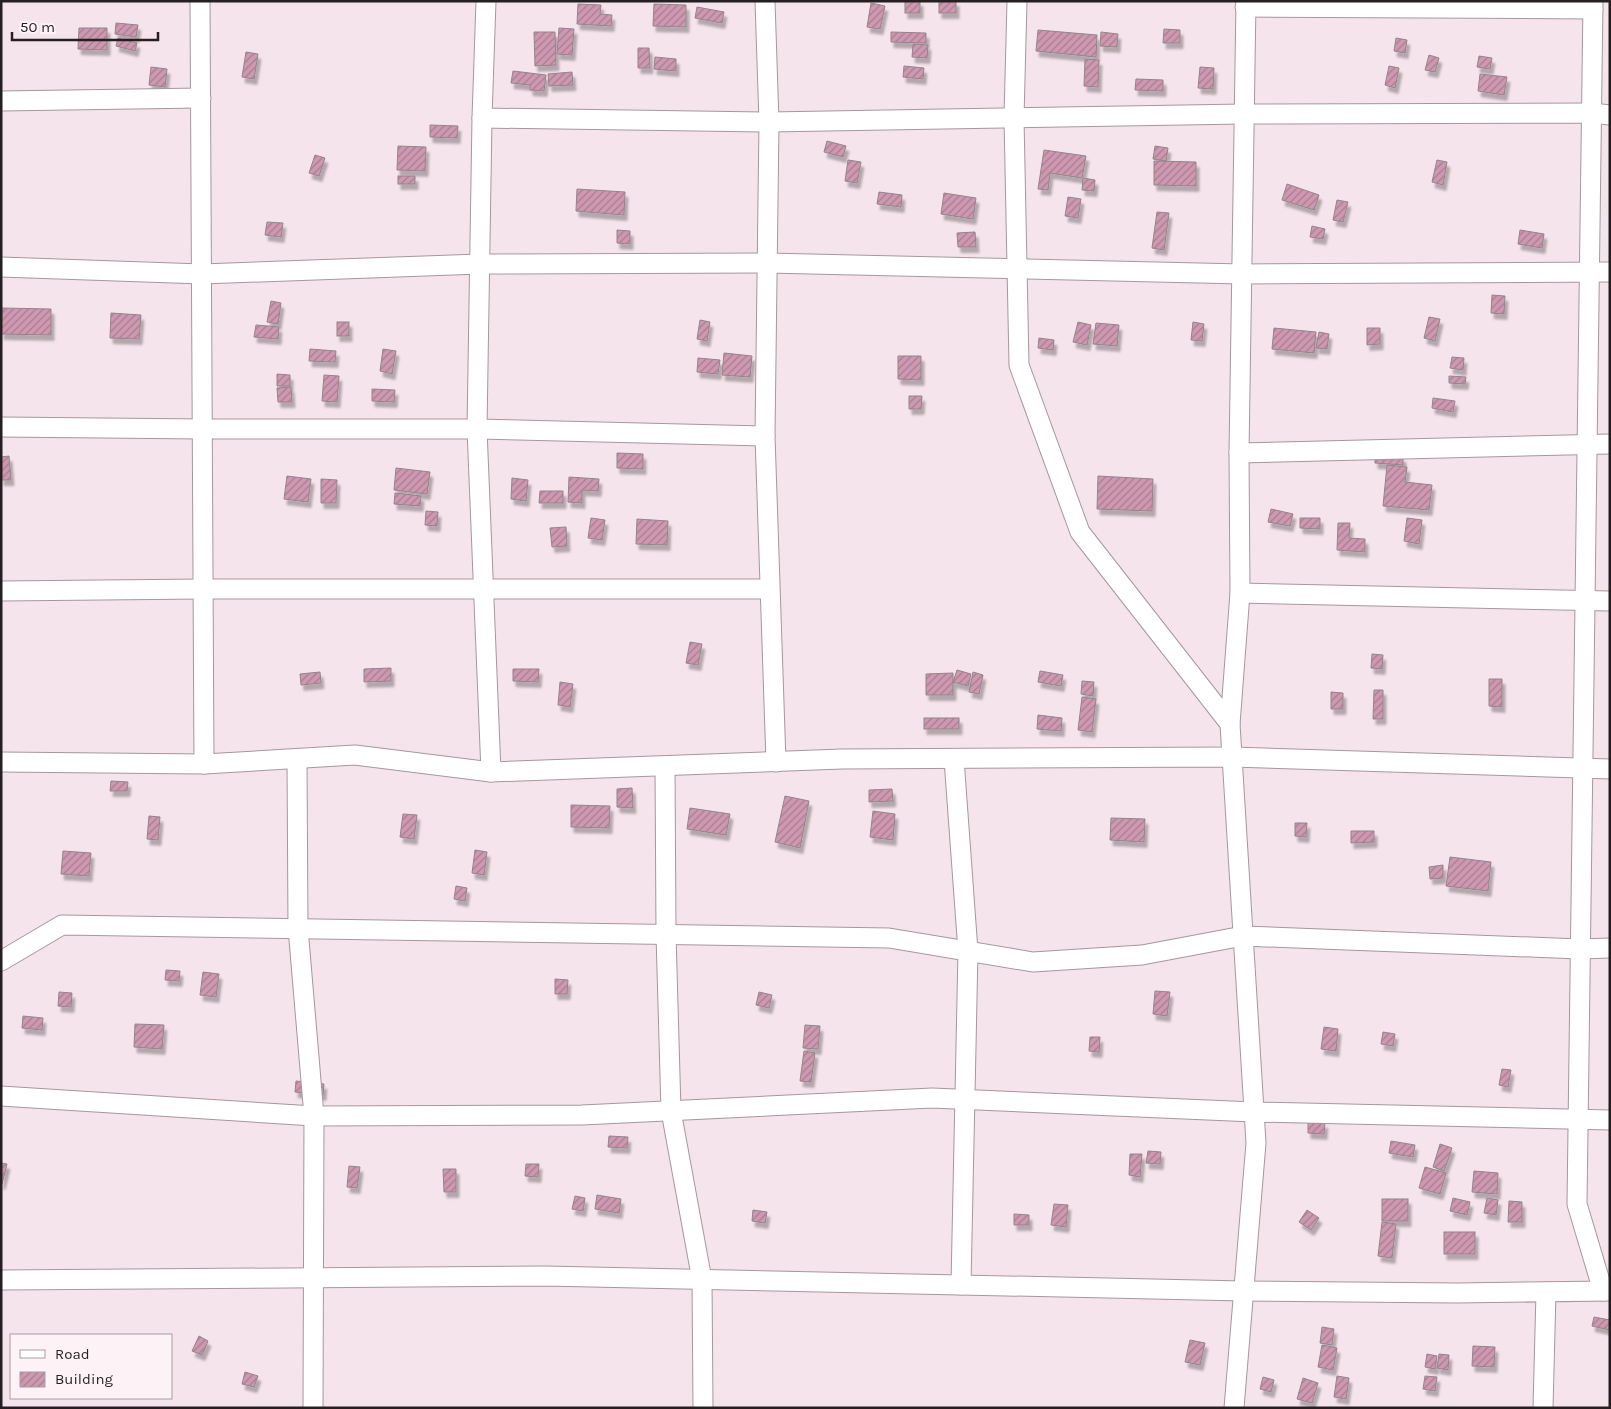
<svg xmlns="http://www.w3.org/2000/svg" width="1611" height="1409" font-family="Karla,sans-serif">
<style>
.building{fill:url(#building-hatch);stroke:#93848a;filter:url(#shadow)}
.lines{fill:none;stroke-linecap:round;stroke-linejoin:round}
.minor-casing{stroke:#a6979d;stroke-width:21}
.minor{stroke:#fff;stroke-width:19}
</style>
<defs>
<pattern id="building-hatch" width="6" height="6" patternUnits="userSpaceOnUse" patternTransform="scale(1.25)"><rect width="6" height="6" fill="#ce99b0"/><path d="M-1 1l2-2M0 6l6-6M5 7l2-2" fill="none" stroke="#a77c8f"/></pattern>
<filter id="shadow"><feDropShadow dx="3" dy="5.5" stdDeviation="1" flood-color="#0004"/></filter>
</defs>
<rect width="100%" height="100%" fill="#f5e4eb"/>
<!-- building -->
<g class="building">
<rect x="905" y="1" width="15" height="12"/>
<rect x="939" y="1" width="17" height="12"/>
<polygon points="871,3 885,6 880,29 867,27"/>
<polygon points="578,4 601,5 600,14 612,15 611,26 577,24"/>
<polygon points="654,4 686,5 686,27 653,26"/>
<polygon points="697,7 724,12 722,23 695,18"/>
<polygon points="116,23 138,25 136,37 115,34"/>
<polygon points="79,28 107,28 107,50 78,49"/>
<polygon points="559,28 574,29 572,55 557,54"/>
<polygon points="1164,29 1180,30 1180,43 1163,43"/>
<polygon points="1038,30 1097,35 1096,57 1036,51"/>
<polygon points="534,32 555,32 556,65 535,66"/>
<polygon points="891,32 926,33 926,43 891,42"/>
<polygon points="1101,32 1118,34 1117,47 1100,46"/>
<polygon points="118,38 137,43 135,51 116,46"/>
<polygon points="1396,38 1407,40 1405,53 1394,51"/>
<polygon points="913,44 928,45 927,58 912,57"/>
<polygon points="638,48 649,48 650,68 638,68"/>
<polygon points="246,52 258,54 254,79 242,77"/>
<polygon points="1429,55 1439,58 1435,72 1425,70"/>
<polygon points="1479,56 1492,58 1490,69 1477,67"/>
<polygon points="655,57 676,59 676,71 654,69"/>
<polygon points="1085,59 1099,60 1098,87 1084,86"/>
<polygon points="904,66 924,68 923,79 903,77"/>
<polygon points="1389,66 1399,68 1395,88 1385,85"/>
<polygon points="151,67 167,69 165,87 149,85"/>
<polygon points="1200,67 1214,68 1213,89 1198,88"/>
<polygon points="513,71 546,75 544,91 530,90 530,85 511,83"/>
<polygon points="572,72 573,85 549,86 548,74"/>
<polygon points="1480,74 1507,77 1504,95 1478,91"/>
<polygon points="1136,79 1163,80 1163,91 1135,90"/>
<polygon points="430,125 458,126 457,138 430,137"/>
<polygon points="827,141 846,146 843,157 824,152"/>
<polygon points="398,146 426,147 425,171 397,170"/>
<polygon points="1155,146 1168,148 1166,161 1153,159"/>
<polygon points="1044,150 1086,156 1082,178 1050,173 1048,190 1038,189"/>
<polygon points="315,155 325,158 319,176 309,173"/>
<polygon points="848,160 861,162 857,183 845,181"/>
<polygon points="1437,160 1447,162 1443,185 1432,182"/>
<polygon points="1154,161 1196,162 1196,186 1154,185"/>
<rect x="398" y="176" width="17" height="8"/>
<polygon points="1083,178 1095,180 1094,191 1082,190"/>
<polygon points="1287,184 1319,195 1314,210 1282,200"/>
<polygon points="577,189 625,192 624,215 576,211"/>
<polygon points="879,192 902,195 901,207 877,204"/>
<polygon points="944,193 976,198 973,219 941,214"/>
<polygon points="1068,197 1081,199 1078,218 1065,216"/>
<polygon points="1337,200 1348,202 1343,222 1333,220"/>
<polygon points="1157,212 1169,213 1164,250 1152,248"/>
<polygon points="267,222 283,223 281,237 265,235"/>
<polygon points="1312,226 1325,229 1323,239 1310,237"/>
<polygon points="617,230 630,231 630,244 617,243"/>
<polygon points="1520,230 1544,234 1542,248 1518,244"/>
<polygon points="975,232 976,247 958,247 957,233"/>
<polygon points="1492,295 1505,296 1504,314 1491,313"/>
<polygon points="271,301 281,303 278,324 267,322"/>
<polygon points="2,308 51,309 51,335 1,334"/>
<polygon points="111,313 141,315 139,339 110,338"/>
<polygon points="1429,317 1440,319 1435,341 1424,338"/>
<polygon points="700,320 710,322 707,341 697,339"/>
<rect x="337" y="322" width="12" height="14"/>
<polygon points="1078,322 1091,325 1087,345 1073,342"/>
<polygon points="1193,322 1204,324 1202,341 1191,340"/>
<polygon points="1096,323 1119,325 1117,346 1093,344"/>
<polygon points="256,325 279,327 278,339 254,337"/>
<polygon points="1274,328 1316,332 1314,353 1272,349"/>
<polygon points="1367,328 1380,328 1380,344 1367,345"/>
<polygon points="1319,332 1329,334 1327,349 1316,348"/>
<polygon points="1039,338 1054,340 1053,350 1038,348"/>
<polygon points="310,349 336,351 335,362 309,361"/>
<polygon points="383,349 396,351 392,374 380,371"/>
<polygon points="724,353 752,356 750,377 722,375"/>
<polygon points="898,356 921,356 921,380 898,379"/>
<polygon points="1452,357 1464,358 1463,370 1450,368"/>
<polygon points="698,358 720,360 718,374 697,372"/>
<polygon points="277,374 290,375 290,386 277,386"/>
<polygon points="324,375 339,376 337,402 322,401"/>
<polygon points="1449,376 1466,377 1465,384 1449,383"/>
<polygon points="291,387 292,402 278,402 277,388"/>
<polygon points="372,389 395,390 394,402 372,401"/>
<polygon points="909,396 922,396 921,409 909,409"/>
<polygon points="1433,398 1455,401 1453,412 1432,408"/>
<polygon points="617,453 643,454 643,469 617,468"/>
<polygon points="1375,454 1403,457 1403,465 1375,463"/>
<polygon points="9,456 11,480 1,480 1,457"/>
<polygon points="1387,465 1407,467 1405,482 1432,485 1429,510 1383,506"/>
<polygon points="396,468 430,472 427,494 394,490"/>
<polygon points="287,476 311,479 308,502 284,499"/>
<polygon points="1098,476 1153,479 1152,511 1097,509"/>
<polygon points="569,477 599,479 598,491 582,490 582,503 568,502"/>
<polygon points="512,478 528,480 526,501 511,499"/>
<polygon points="321,479 337,480 336,503 321,503"/>
<polygon points="540,491 563,491 563,503 539,503"/>
<polygon points="395,493 421,496 420,506 394,504"/>
<polygon points="1271,509 1293,514 1290,526 1268,522"/>
<polygon points="426,511 438,512 437,526 425,525"/>
<polygon points="591,518 605,520 602,540 588,538"/>
<polygon points="1300,518 1320,518 1320,529 1300,528"/>
<polygon points="1407,518 1422,520 1419,544 1404,541"/>
<polygon points="637,519 668,521 667,545 636,544"/>
<polygon points="1338,523 1350,523 1349,538 1365,539 1365,552 1337,550"/>
<polygon points="566,527 567,546 552,547 550,528"/>
<polygon points="690,642 702,644 698,665 686,663"/>
<polygon points="1372,654 1383,655 1382,669 1371,668"/>
<polygon points="391,668 391,681 364,682 364,669"/>
<polygon points="513,669 539,669 538,682 513,681"/>
<polygon points="957,670 971,674 968,686 953,682"/>
<polygon points="1040,671 1063,675 1061,686 1038,682"/>
<polygon points="320,672 321,683 301,685 300,674"/>
<polygon points="973,672 983,675 979,694 969,692"/>
<polygon points="953,673 953,695 926,695 926,674"/>
<polygon points="1489,679 1502,679 1502,707 1489,706"/>
<polygon points="1082,681 1094,682 1093,696 1081,694"/>
<polygon points="560,682 573,684 570,707 558,705"/>
<polygon points="1374,690 1383,690 1383,719 1373,719"/>
<polygon points="1331,692 1343,693 1343,709 1331,709"/>
<polygon points="1082,697 1096,699 1092,732 1078,730"/>
<polygon points="1038,715 1062,718 1061,731 1037,729"/>
<rect x="924" y="718" width="35" height="11"/>
<polygon points="111,781 128,782 127,791 110,791"/>
<polygon points="632,788 633,808 617,807 617,789"/>
<polygon points="892,789 893,801 869,802 869,790"/>
<polygon points="785,796 809,801 800,848 775,842"/>
<polygon points="571,805 610,806 609,828 571,827"/>
<polygon points="690,808 730,814 726,835 687,829"/>
<polygon points="873,811 895,814 893,840 870,837"/>
<polygon points="403,814 417,815 414,839 400,837"/>
<polygon points="149,816 160,817 158,840 147,839"/>
<polygon points="1111,818 1145,819 1144,842 1110,840"/>
<polygon points="1295,823 1307,823 1306,837 1295,836"/>
<polygon points="1351,831 1374,831 1374,842 1351,843"/>
<polygon points="475,850 487,852 484,875 472,873"/>
<polygon points="63,851 91,853 89,876 61,874"/>
<polygon points="1450,857 1491,862 1488,891 1446,886"/>
<polygon points="1443,865 1443,878 1430,879 1429,867"/>
<polygon points="456,886 467,888 465,901 454,899"/>
<polygon points="166,970 180,971 179,981 165,980"/>
<polygon points="203,972 219,974 216,997 200,995"/>
<polygon points="555,979 568,980 567,994 555,994"/>
<polygon points="1155,991 1170,992 1167,1016 1153,1014"/>
<polygon points="59,992 72,993 71,1007 58,1006"/>
<polygon points="759,992 772,995 769,1008 756,1005"/>
<polygon points="23,1016 43,1018 42,1030 22,1028"/>
<polygon points="135,1024 164,1025 162,1049 134,1047"/>
<polygon points="805,1025 820,1026 818,1049 803,1048"/>
<polygon points="1324,1027 1338,1029 1336,1051 1321,1049"/>
<polygon points="1383,1032 1395,1034 1393,1046 1381,1044"/>
<polygon points="1090,1037 1100,1037 1099,1052 1089,1051"/>
<polygon points="804,1051 815,1053 811,1082 800,1081"/>
<polygon points="1502,1069 1511,1070 1508,1087 1499,1085"/>
<polygon points="296,1081 324,1084 323,1095 295,1092"/>
<polygon points="1308,1122 1325,1123 1324,1134 1308,1133"/>
<polygon points="609,1136 628,1137 627,1148 608,1147"/>
<polygon points="1391,1141 1415,1145 1413,1157 1389,1153"/>
<polygon points="1440,1144 1452,1148 1444,1171 1433,1167"/>
<polygon points="1148,1151 1161,1152 1160,1164 1146,1163"/>
<polygon points="1130,1154 1142,1154 1140,1177 1129,1175"/>
<polygon points="1,1163 7,1164 2,1184 1,1184"/>
<polygon points="526,1164 539,1164 538,1177 525,1176"/>
<polygon points="349,1166 360,1167 357,1188 347,1187"/>
<polygon points="1425,1167 1446,1173 1440,1194 1419,1188"/>
<polygon points="443,1169 456,1169 456,1192 444,1192"/>
<polygon points="1474,1171 1498,1173 1497,1194 1472,1192"/>
<polygon points="597,1195 621,1199 619,1213 595,1209"/>
<polygon points="575,1196 585,1198 583,1211 572,1209"/>
<polygon points="1453,1198 1470,1202 1467,1215 1450,1211"/>
<polygon points="1487,1198 1498,1200 1496,1215 1484,1213"/>
<rect x="1382" y="1199" width="26" height="22"/>
<polygon points="1509,1201 1522,1202 1522,1222 1508,1222"/>
<polygon points="1054,1204 1068,1205 1066,1227 1051,1225"/>
<polygon points="753,1210 767,1212 765,1223 752,1221"/>
<polygon points="1307,1210 1319,1218 1311,1230 1299,1222"/>
<polygon points="1014,1214 1029,1215 1029,1225 1014,1225"/>
<polygon points="1382,1222 1396,1224 1392,1258 1378,1256"/>
<rect x="1444" y="1232" width="31" height="22"/>
<polygon points="1594,1317 1610,1320 1610,1330 1592,1326"/>
<polygon points="1322,1327 1334,1329 1332,1345 1320,1343"/>
<polygon points="199,1336 208,1341 202,1355 192,1351"/>
<polygon points="1190,1340 1205,1343 1200,1365 1185,1362"/>
<polygon points="1322,1345 1337,1348 1333,1370 1318,1367"/>
<polygon points="1473,1346 1495,1347 1494,1367 1472,1366"/>
<polygon points="1427,1354 1437,1356 1435,1369 1425,1367"/>
<polygon points="1439,1354 1449,1355 1448,1370 1437,1368"/>
<polygon points="245,1372 258,1376 254,1387 242,1384"/>
<polygon points="1337,1376 1349,1378 1346,1399 1334,1397"/>
<polygon points="1425,1376 1437,1377 1435,1391 1423,1389"/>
<polygon points="1263,1377 1274,1380 1271,1392 1260,1389"/>
<polygon points="1303,1378 1318,1383 1312,1403 1297,1399"/>
</g>
<g class="lines">
<defs>
<g id="minor">
<polyline points="486,1 482,118 477,429 491,772"/>
<polyline points="765,1 769,122 765,436 776,762"/>
<polyline points="1017,1 1014,118 1019,365 1080,532 1230,724"/>
<polyline points="1593,1 1577,1204 1603,1291"/>
<polyline points="1245,7 1593,9"/>
<polyline points="1,101 201,98"/>
<polyline points="482,118 769,122 1244,114 1592,113 1610,115"/>
<polyline points="1,267 202,274 480,264 767,263 1242,274 1610,272"/>
<polyline points="1,427 203,429 477,429 765,436"/>
<polyline points="1239,453 1610,444"/>
<polyline points="1,591 203,589 769,589"/>
<polyline points="1240,593 1610,601"/>
<polyline points="297,759 298,928 314,1116 313,1408"/>
<polyline points="954,759 968,951 961,1285"/>
<polyline points="1,762 204,764 200,1"/>
<polyline points="204,764 355,755 491,772 842,759 1232,757 1610,769"/>
<polyline points="665,766 666,934 671,1111 702,1280 703,1408"/>
<polyline points="1,961 62,925 889,938 1033,962 1142,955 1243,936 1580,949 1610,948"/>
<polyline points="1,1096 314,1116 582,1115 932,1098 1254,1112 1610,1120"/>
<polyline points="1,1280 545,1276 1244,1291 1457,1293 1610,1291"/>
<polyline points="1234,1408 1256,1143 1230,724 1240,593 1239,453 1246,1"/>
<polyline points="1543,1408 1546,1292"/>
</g>
</defs>
<!-- minor casing -->
<use href="#minor" class="minor-casing"/>
<!-- minor -->
<use href="#minor" class="minor"/>
</g>
<!-- border -->
<rect width="1611" height="1409" fill="none" stroke="#251f21" stroke-width="5"/>
<!-- legend -->
<rect x="10" y="1334" width="162" height="65" fill="#fdf3f7" stroke="#a79ea1"/>
<rect x="20" y="1350" width="25" height="8" fill="#ffffff" stroke="#a79ea1"/>
<text x="55" y="1359" font-size="15" fill="#251f21">Road</text>
<rect x="20" y="1372" width="25" height="15" fill="url(#building-hatch)" stroke="#a79ea1"/>
<text x="55" y="1384" font-size="15" fill="#251f21">Building</text>
<!-- scale -->
<path d="M12 32v8h146v-8" fill="none" stroke="#251f21" stroke-width="2.5"/>
<text x="20" y="32" font-size="15" fill="#251f21" stroke="#fdf3f7" stroke-width="4" paint-order="stroke">50 m</text>
</svg>
